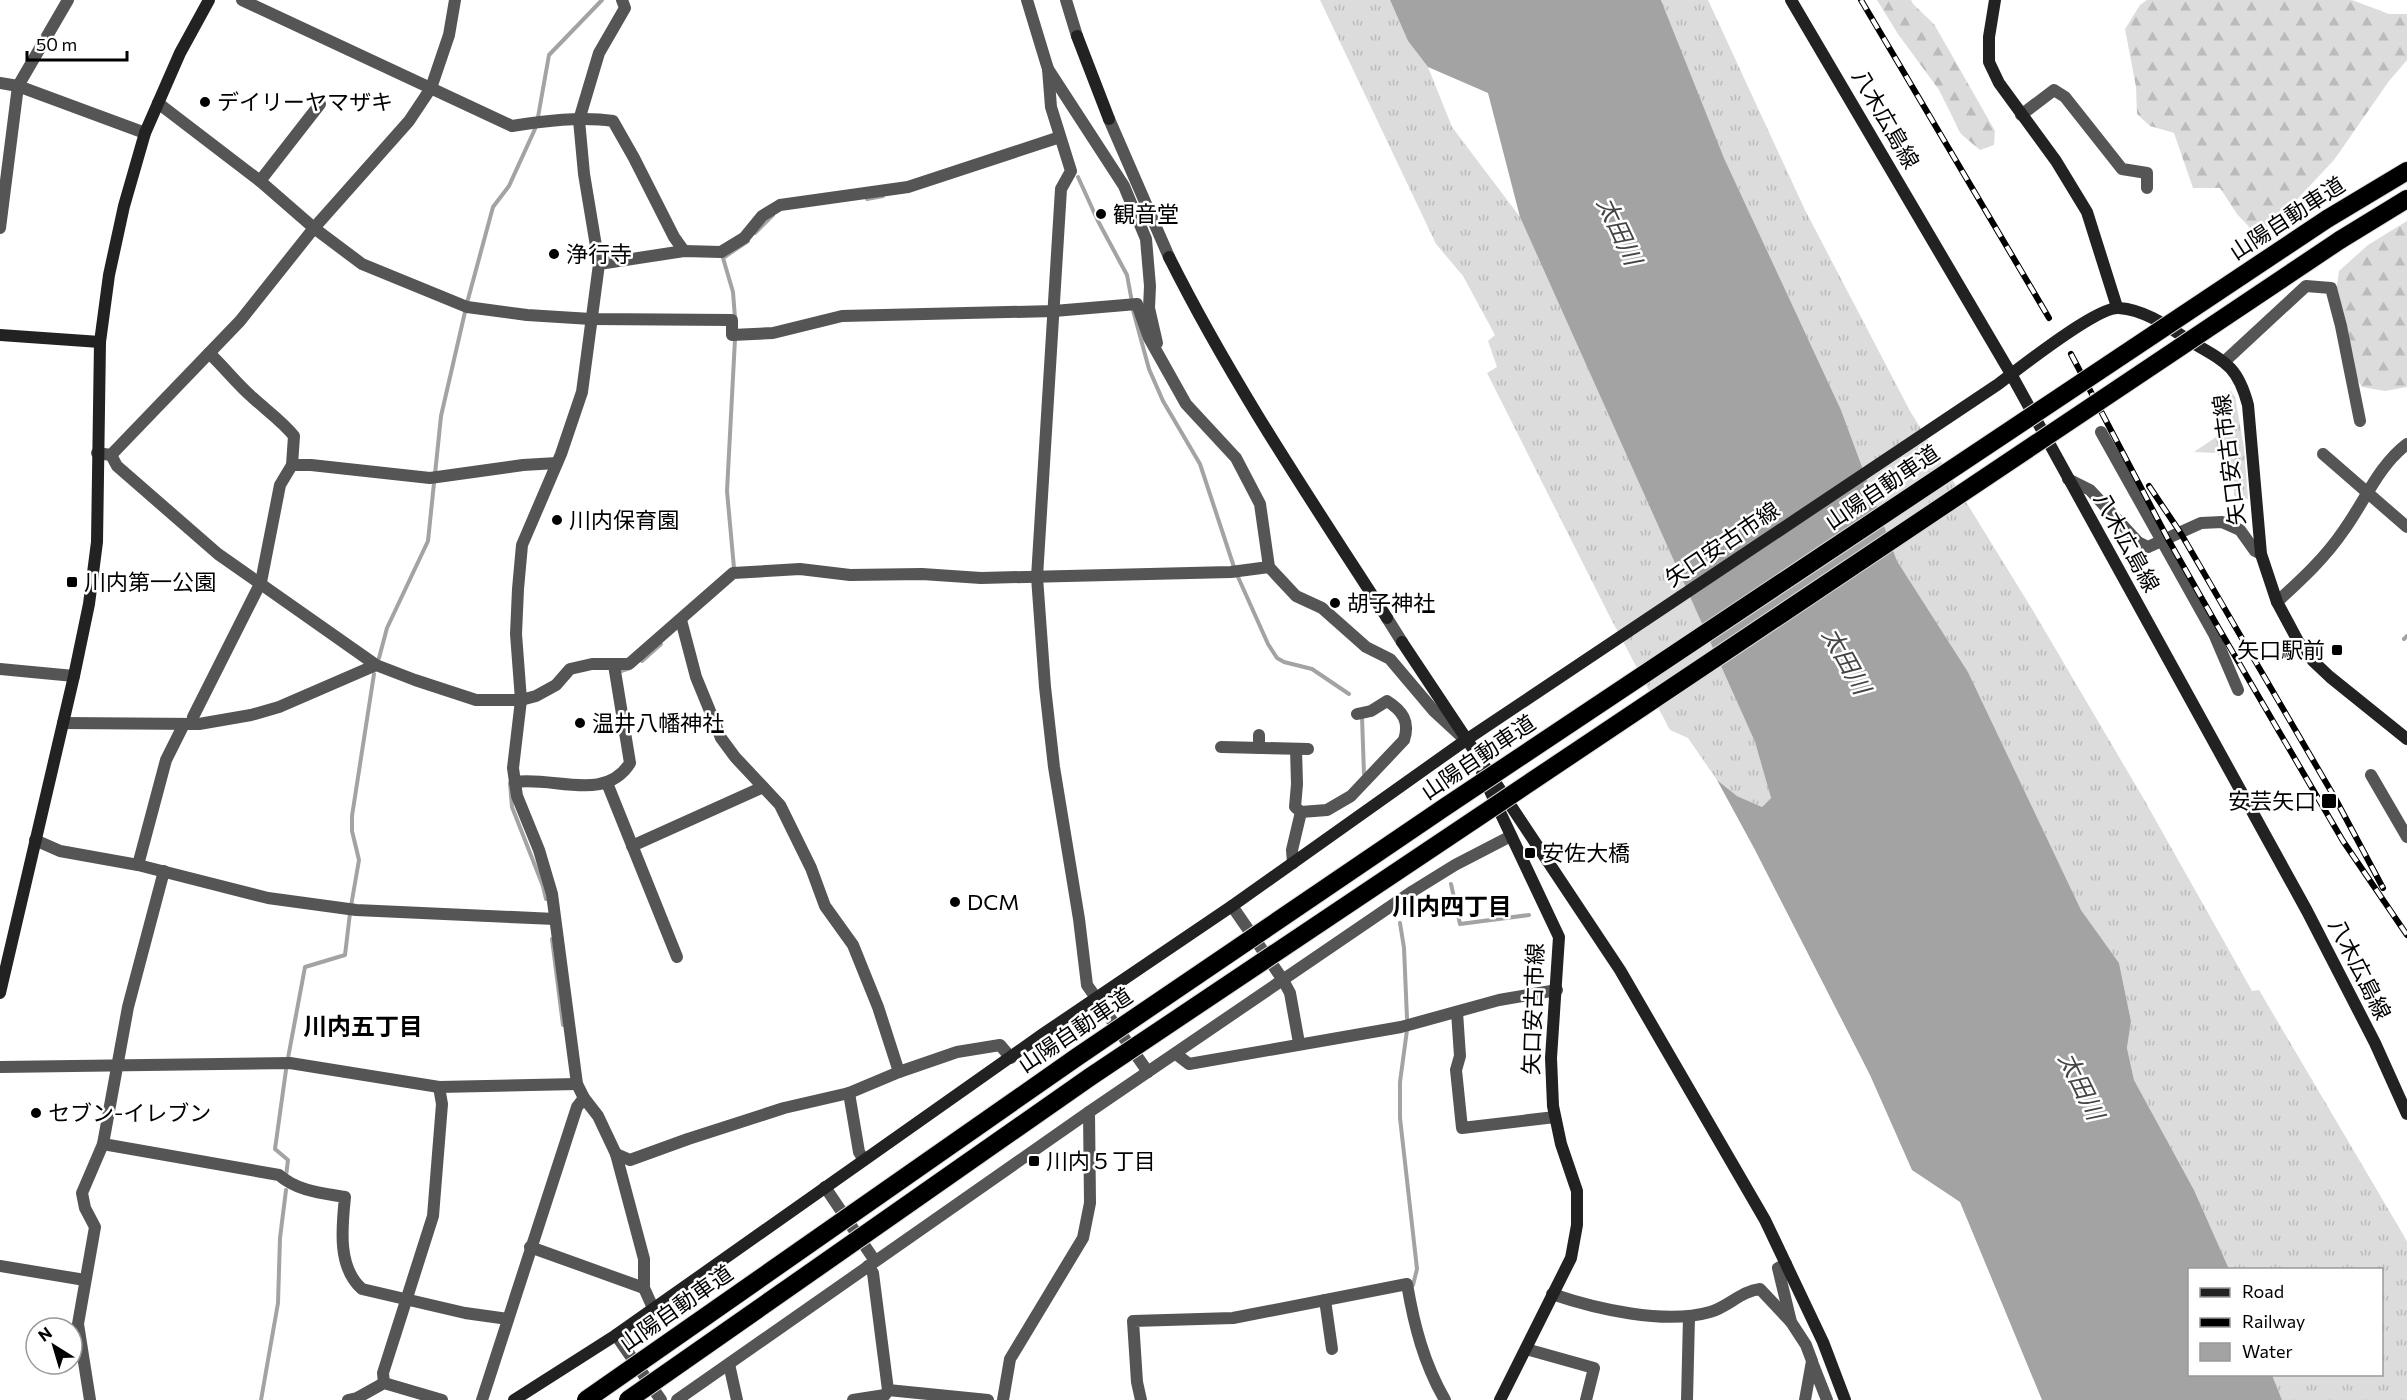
<svg xmlns="http://www.w3.org/2000/svg" width="2407" height="1400" font-family="Commissioner,'Noto Sans JP',sans-serif">
<style>
.grass{fill:url(#grass-tufts)}
.forest{fill:url(#forest-firs)}
.water{fill:#a3a3a3}
.lines{fill:none;stroke-linecap:round;stroke-linejoin:round}
.stream{stroke:#a3a3a3;stroke-width:4}
.highway-casing{stroke:#dbdbdb;stroke-width:20}
.street{stroke:#555;stroke-width:12}
.secondary{stroke:#222;stroke-width:12}
.highway{stroke:#000;stroke-width:18}
.rail-casing{stroke:#000;stroke-width:6}
.rail{stroke:#fff;stroke-width:4;stroke-dasharray:11;stroke-linecap:butt}
.highway-bridge-casing{stroke:#dbdbdb;stroke-width:20;stroke-linecap:butt}
.highway-bridge{stroke:#000;stroke-width:18}
.poi-dot{fill:#000;stroke:#fff;stroke-width:2}
.labels{text-anchor:middle;stroke-width:5;stroke-linejoin:round;paint-order:stroke}
.poi-label{font-size:22px;fill:#000;stroke:#fff;text-anchor:start}
.street-label{font-size:22px;fill:#000;stroke:#fff}
.water-label{font-size:24px;font-style:italic;fill:#444;stroke:#fff}
.neighbourhood-label{font-size:24px;font-weight:bold;fill:#000;stroke:#fff}
</style>
<defs>
<pattern id="grass-tufts" width="24" height="20" patternUnits="userSpaceOnUse" patternTransform="scale(1.5)"><rect width="24" height="20" fill="#dcdcdc"/><path d="M3 7l-1-3M5 7V3M7 7l1-3M15 17l-1-3M17 17v-4M19 17l1-3" fill="none" stroke="#bbb"/></pattern>
<pattern id="forest-firs" width="22" height="20" patternUnits="userSpaceOnUse" patternTransform="scale(1.5)"><rect width="22" height="20" fill="#dcdcdc"/><path d="M5 1l3.5 6h-7zM16 11l3.5 6h-7z" fill="#bbb"/></pattern>
</defs>
<rect width="100%" height="100%" fill="#fff"/>
<!-- grass -->
<g class="grass">
<polygon points="1320,0 1390,0 1408,41 1428,67 1452,127 1520,217 1755,742 1771,798 1762,807 1737,796 1717,780 1688,738 1670,730 1610,617 1487,373 1497,367 1488,341 1495,335 1463,276 1436,244"/>
<polygon points="1661,0 1708,0 1805,210 1910,411 2032,609 2142,796 2252,991 2259,990 2404,1236 2407,1242 2407,1400 2282,1400 2272,1375 2382,1374 2382,1270 2229,1269 2194,1190 2134,1080 2127,1048 2131,1021 2119,963 2081,910 1968,672 1897,561 1841,410 1724,158"/>
<polygon points="2231,391 2235,397 2244,448 2248,499 2234,496 2234,476 2217,453 2194,452 2228,429 2227,421 2210,399"/>
</g>
<!-- forest -->
<g class="forest">
<polygon points="1877,0 1911,0 1913,4 1934,24 1995,131 1994,145 1980,150 1961,134 1939,90 1898,34"/>
<polygon points="2147,0 2352,0 2389,14 2407,14 2407,60 2389,81 2334,160 2302,194 2278,223 2254,232 2237,214 2220,188 2193,188 2174,133 2150,126 2137,114 2136,87 2125,29 2140,5"/>
<polygon points="2407,221 2407,387 2385,391 2362,387 2352,371 2336,292 2339,271 2368,245"/>
</g>
<!-- water -->
<polygon class="water" points="1390,0 1661,0 1724,158 1841,410 1897,561 1968,672 2081,910 2119,963 2131,1021 2127,1048 2134,1080 2194,1190 2229,1269 2190,1270 2190,1374 2272,1375 2282,1400 2042,1400 1960,1202 1912,1170 1870,1075 1754,848 1717,780 1737,796 1762,807 1771,798 1755,742 1520,217 1488,93 1428,67 1408,41"/>
<g class="lines">
<!-- stream -->
<g class="stream">
<polyline points="538,117 549,55 602,0"/>
<polyline points="1078,177 1098,221 1127,275 1132,302"/>
<polyline points="867,199 883,196"/>
<polyline points="755,233 773,215"/>
<polyline points="467,303 493,207 509,186 535,129"/>
<polyline points="1133,310 1149,369 1163,401 1200,464 1234,567"/>
<polyline points="735,318 733,292 723,258 748,241"/>
<polyline points="435,474 441,416 465,312"/>
<polyline points="734,568 727,491 735,339"/>
<polyline points="1238,577 1268,644 1277,658 1284,662 1312,669 1349,694"/>
<polyline points="2404,639 2407,636"/>
<polyline points="379,658 387,628 428,541 434,483"/>
<polyline points="642,661 661,644"/>
<polyline points="621,671 630,668"/>
<polyline points="1362,717 1364,774"/>
<polyline points="510,783 512,807 543,886 546,899"/>
<polyline points="1451,884 1460,924 1529,915"/>
<polyline points="351,906 359,860 352,831 352,816 374,674"/>
<polyline points="1400,923 1404,948 1407,1018"/>
<polyline points="552,939 563,1025"/>
<polyline points="1407,1030 1400,1082 1400,1118 1417,1269 1413,1285"/>
<polyline points="288,1058 305,967 345,955 350,913"/>
<polyline points="286,1070 275,1149 288,1160 286,1176"/>
<polyline points="261,1400 278,1303 280,1238 286,1190"/>
</g>
<defs>
<g id="highway">
<polyline points="2327,219 2407,171"/>
<polyline points="2340,240 2407,199"/>
</g>
</defs>
<!-- highway casing -->
<use href="#highway" class="highway-casing"/>
<!-- street -->
<g class="street">
<path d="M 242,0 L 512,126 C 544,121 581,116 613,121 L 634,158 L 674,237 L 684,251"/>
<polyline points="622,0 625,8 599,53 579,120 584,174 599,264 582,392 561,454 522,545 518,589 516,634 521,700 513,768 517,796 539,850 552,894 577,1084 584,1098 598,1116 616,1154 644,1259 644,1288 653,1308"/>
<polyline points="1027,0 1048,69 1124,186 1146,239 1150,286 1149,308 1157,343"/>
<polyline points="1066,0 1077,36"/>
<polyline points="1048,69 1051,107 1071,171 1061,189 1037,577 1045,687 1054,767 1079,919 1087,985 1148,1072"/>
<polyline points="0,83 18,86 145,133"/>
<polyline points="158,103 260,181 314,228 362,264 467,307 527,315 591,319 732,320 732,335 773,333 842,316 1054,311 1137,304 1149,338 1186,404 1236,458 1260,504 1269,567 1296,596 1322,608 1366,647 1390,659 1434,711 1460,735"/>
<polyline points="2021,115 2054,90 2065,97 2122,169 2147,173 2147,188"/>
<polyline points="1109,119 1169,257"/>
<polyline points="260,181 320,104"/>
<polyline points="0,228 18,86 68,0"/>
<polyline points="599,264 684,251 721,252 744,238 762,216 780,205 908,187 1060,137"/>
<path d="M 209,353 C 224,367 237,384 252,397 C 266,410 282,421 294,436 L 292,465"/>
<polyline points="2225,361 2306,286 2331,288 2341,326 2360,421"/>
<polyline points="2101,432 2214,634 2238,690"/>
<polyline points="97,453 111,455 117,466 218,554 376,665 415,680 476,700 521,700 536,696 556,685 570,669 592,664 629,664 733,573 800,569 850,575 922,574 981,578 1231,572 1269,567"/>
<polyline points="2323,454 2407,527"/>
<polyline points="111,455 240,321 314,228 409,121 431,88 449,35 455,0"/>
<polyline points="2068,479 2090,490 2138,542 2148,547 2201,523 2222,522 2240,530 2255,551 2261,554"/>
<path d="M 2277,602 C 2302,579 2325,558 2344,530 C 2365,501 2378,466 2407,444"/>
<polyline points="1387,618 1402,642"/>
<polyline points="681,620 696,677 721,738 735,757 780,805 811,868 825,906 853,945 878,1007 899,1072"/>
<polyline points="0,669 74,676"/>
<polyline points="63,723 199,724 251,715 279,707 376,665"/>
<polyline points="184,724 166,760 138,865 268,898 356,910 555,919"/>
<polyline points="192,724 193,717 261,582 280,485 292,465 311,465 430,478 523,465 557,463"/>
<polyline points="1221,747 1308,749"/>
<polyline points="1259,748 1259,735"/>
<polyline points="1296,749 1297,784 1295,807 1301,812"/>
<polyline points="2371,775 2407,837"/>
<path d="M 515,782 C 554,776 605,803 630,763 L 614,665"/>
<polyline points="607,783 677,957"/>
<polyline points="35,840 60,851 138,865"/>
<polyline points="632,846 763,787"/>
<path d="M 1293,863 L 1292,850 L 1301,812 L 1327,810 L 1351,796 L 1404,740 C 1410,722 1403,711 1387,701 L 1371,711 L 1357,714"/>
<path d="M 164,871 L 128,1007 L 103,1144 L 279,1175 C 297,1191 322,1193 345,1197 C 342,1227 337,1267 362,1289 L 465,1313 L 508,1319"/>
<polyline points="1232,906 1283,980 1290,993 1299,1043"/>
<polyline points="1457,1012 1460,1056 1456,1070 1462,1128 1555,1117"/>
<polyline points="1176,1054 1189,1064 1401,1027 1499,1000 1557,990"/>
<polyline points="0,1067 290,1063 439,1087 577,1084"/>
<polyline points="849,1093 859,1152 864,1160"/>
<polyline points="616,1154 630,1160 688,1139 784,1108 849,1093 899,1072 957,1052 1000,1045 1011,1058"/>
<polyline points="825,1187 875,1261"/>
<polyline points="530,1247 644,1288"/>
<polyline points="1786,1264 1778,1268 1791,1322 1806,1345 1812,1361 1805,1400"/>
<polyline points="0,1266 85,1280"/>
<polyline points="868,1266 873,1273 888,1390 988,1400"/>
<path d="M 1552,1294 C 1596,1309 1665,1325 1710,1312 C 1728,1307 1741,1291 1760,1289 L 1791,1322"/>
<polyline points="1325,1300 1332,1349"/>
<polyline points="616,1335 661,1400"/>
<polyline points="1526,1349 1594,1368 1586,1400"/>
<polyline points="1812,1362 1827,1400"/>
<polyline points="729,1364 737,1400"/>
<polyline points="384,1383 383,1373 433,1216 442,1104 439,1087"/>
<polyline points="90,1400 78,1324 95,1227 85,1208 82,1193 103,1144"/>
<polyline points="348,1400 357,1398 384,1383 442,1400"/>
<polyline points="482,1400 577,1107 584,1098"/>
<polyline points="677,1400 1089,1112 1413,891 1455,865 1511,836"/>
<polyline points="853,1400 885,1395 888,1390"/>
<polyline points="1003,1400 1010,1359 1083,1238 1090,1203 1089,1112"/>
<path d="M 1141,1400 L 1137,1382 L 1133,1321 L 1233,1318 L 1407,1284 C 1414,1325 1424,1364 1445,1400"/>
<polyline points="1687,1400 1689,1317"/>
</g>
<!-- secondary -->
<g class="secondary">
<polyline points="1791,0 2011,374 2307,911 2375,1043 2407,1114"/>
<polyline points="1995,0 1989,37 1989,62 1999,83 2056,161 2087,212 2117,307"/>
<polyline points="1077,36 1109,119"/>
<path d="M 1169,257 C 1232,383 1311,500 1387,618"/>
<polyline points="0,335 100,342"/>
<polyline points="1402,642 1620,970 1765,1220 1823,1342 1845,1400"/>
<polyline points="1482,774 1559,937 1551,1058 1553,1106 1561,1144 1577,1191 1577,1225 1571,1258 1500,1400"/>
<polyline points="0,993 74,676 89,604 97,542 100,342 109,275 124,206 145,133 180,53 209,0"/>
<path d="M 514,1400 L 616,1335 L 1043,1034 L 1232,906 L 1466,740 L 1997,385 C 2017,370 2097,306 2119,308 C 2147,310 2171,329 2193,343 C 2226,362 2238,367 2248,405 L 2261,554 L 2277,602 L 2298,641 L 2313,661 L 2330,677 L 2407,739"/>
</g>
<!-- highway -->
<use href="#highway" class="highway"/>
<defs>
<g id="rail">
<polyline points="1861,0 2049,318"/>
<polyline points="2071,354 2168,539 2218,627 2343,841 2407,935"/>
<polyline points="2149,486 2180,532 2335,798 2383,888"/>
</g>
</defs>
<!-- rail casing -->
<use href="#rail" class="rail-casing"/>
<!-- rail -->
<use href="#rail" class="rail"/>
<defs>
<g id="highway-bridge">
<polyline points="586,1400 1077,1057 1445,807 2327,219"/>
<polyline points="628,1400 1090,1077 2340,240"/>
</g>
</defs>
<!-- highway-bridge casing -->
<use href="#highway-bridge" class="highway-bridge-casing"/>
<!-- highway-bridge -->
<use href="#highway-bridge" class="highway-bridge"/>
</g>
<!-- markers -->
<g class="poi-dot">
<circle cx="205" cy="102" r="6"/>
<circle cx="1101" cy="214" r="6"/>
<circle cx="554" cy="254" r="6"/>
<circle cx="557" cy="520" r="6"/>
<rect x="66" y="576" width="12" height="12" rx="3"/>
<circle cx="1335" cy="603" r="6"/>
<rect x="2331" y="644" width="12" height="12" rx="3"/>
<circle cx="580" cy="723" r="6"/>
<rect x="2321" y="793" width="16" height="16" rx="3"/>
<rect x="1524" y="847" width="12" height="12" rx="3"/>
<circle cx="955" cy="902" r="6"/>
<circle cx="36" cy="1113" r="6"/>
<rect x="1028" y="1155" width="12" height="12" rx="3"/>
</g>
<g class="labels">
<!-- poi labels -->
<g class="poi-label">
<text x="217" y="110">デイリーヤマザキ</text>
<text x="1113" y="222">観音堂</text>
<text x="566" y="262">浄行寺</text>
<text x="569" y="528">川内保育園</text>
<text x="84" y="590">川内第一公園</text>
<text x="1347" y="611">胡子神社</text>
<text x="2325" y="658" text-anchor="end">矢口駅前</text>
<text x="592" y="731">温井八幡神社</text>
<text x="2316" y="809" text-anchor="end">安芸矢口</text>
<text x="1542" y="861">安佐大橋</text>
<text x="967" y="910">DCM</text>
<text x="48" y="1121">セブン-イレブン</text>
<text x="1046" y="1169">川内５丁目</text>
</g>
<!-- street labels -->
<g class="street-label">
<text transform="translate(1886 119) rotate(60)" y="8">八木広島線</text>
<text transform="translate(2287 218) rotate(-33)" y="8">山陽自動車道</text>
<text transform="translate(2229 460) rotate(-97)" y="8">矢口安古市線</text>
<text transform="translate(1882 487) rotate(-34)" y="8">山陽自動車道</text>
<text transform="translate(2127 542) rotate(61)" y="8">八木広島線</text>
<text transform="translate(1722 544) rotate(-34)" y="8">矢口安古市線</text>
<text transform="translate(1478 757) rotate(-34)" y="8">山陽自動車道</text>
<text transform="translate(2360 969) rotate(63)" y="8">八木広島線</text>
<text transform="translate(1533 1009) rotate(-88)" y="8">矢口安古市線</text>
<text transform="translate(1075 1030) rotate(-34)" y="8">山陽自動車道</text>
<text transform="translate(676 1308) rotate(-35)" y="8">山陽自動車道</text>
</g>
<!-- water labels -->
<g class="water-label">
<text transform="translate(1619 231) rotate(65)" y="8">太田川</text>
<text transform="translate(1846 661) rotate(61)" y="8">太田川</text>
<text transform="translate(2081 1086) rotate(64)" y="8">太田川</text>
</g>
<!-- neighbourhood labels -->
<g class="neighbourhood-label">
<text x="1452" y="915">川内四丁目</text>
<text x="363" y="1035">川内五丁目</text>
</g>
</g>
<!-- legend -->
<rect x="2188" y="1268" width="195" height="108" fill="#ffffff" stroke="#999999" stroke-width="1.5"/>
<rect x="2200" y="1288" width="30" height="9" fill="#222222" stroke="#999999" stroke-width="1.5"/>
<text x="2242" y="1298" font-size="18" fill="#000000">Road</text>
<rect x="2200" y="1318" width="30" height="9" fill="#000000" stroke="#999999" stroke-width="1.5"/>
<text x="2242" y="1328" font-size="18" fill="#000000">Railway</text>
<rect x="2200" y="1343" width="30" height="18" fill="#a3a3a3" stroke="#999999" stroke-width="1.5"/>
<text x="2242" y="1358" font-size="18" fill="#000000">Water</text>
<!-- north arrow -->
<g transform="translate(54 1346) rotate(323)"><circle r="28" fill="#ffffff" stroke="#999999" stroke-width="1.5"/>
<path d="M0-4.5L10 22L0 15L-10 22Z" fill="#000000"/>
<text y="-9" font-size="16" font-weight="bold" text-anchor="middle" fill="#000000">N</text>
</g>
<!-- scale -->
<path d="M27 51v9h100v-9" fill="none" stroke="#000000" stroke-width="3"/>
<text x="36" y="51" font-size="18" fill="#000000" stroke="#ffffff" stroke-width="4.5" paint-order="stroke">50 m</text>
</svg>
